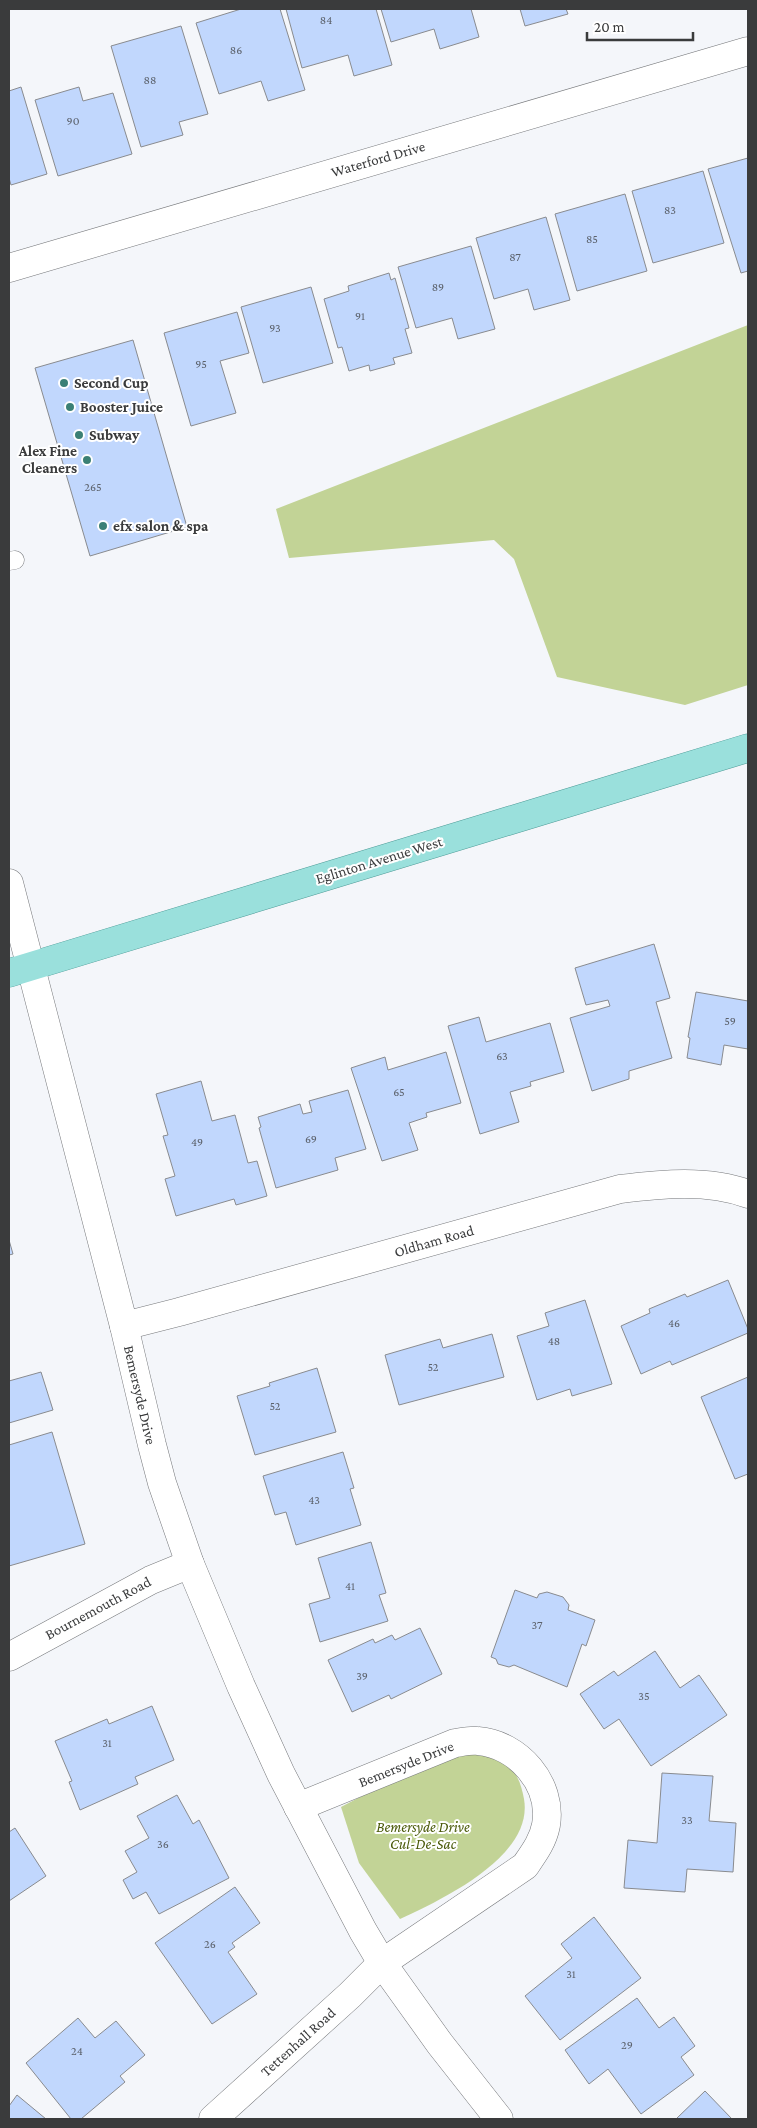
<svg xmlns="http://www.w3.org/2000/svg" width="757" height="2128" font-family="'Crimson Pro',serif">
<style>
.green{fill:#c2d396}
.building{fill:#c1d7fd;stroke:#898b8f}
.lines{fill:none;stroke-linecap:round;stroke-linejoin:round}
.service-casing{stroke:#77797c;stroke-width:19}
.minor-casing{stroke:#77797c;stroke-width:29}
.primary-casing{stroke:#4c9995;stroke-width:29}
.service{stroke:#fff;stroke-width:18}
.minor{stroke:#fff;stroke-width:28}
.primary{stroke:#9ae0dc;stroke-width:28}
.poi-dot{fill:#3b8075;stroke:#fff;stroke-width:2}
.labels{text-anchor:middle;stroke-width:4;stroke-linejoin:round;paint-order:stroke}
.number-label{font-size:12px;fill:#5c626c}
.street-label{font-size:15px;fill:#3a3b3c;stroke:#fff}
.poi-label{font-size:15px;font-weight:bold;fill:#3a3b3c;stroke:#fff;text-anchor:start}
.park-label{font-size:15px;font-style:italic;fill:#4a5a09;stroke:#fff}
</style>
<rect width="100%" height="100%" fill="#f4f6fa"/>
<!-- green -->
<g class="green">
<polygon points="748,325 748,685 685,705 557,677 514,559 494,540 289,558 276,509"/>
<path d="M 489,1752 C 511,1766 519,1772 524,1799 C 534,1856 443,1899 400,1919 L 359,1863 L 341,1807 L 423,1764 L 445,1756 Z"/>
</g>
<!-- building -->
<g class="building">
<polygon points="241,9 280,9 305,90 268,101 261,81 219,94 196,23"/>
<polygon points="286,9 376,9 392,65 354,76 348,55 302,68"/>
<polygon points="381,9 471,9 479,37 440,49 434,29 391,42"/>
<polygon points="520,9 566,9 568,14 525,26"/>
<polygon points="181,26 208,114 179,122 183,135 141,147 111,46"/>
<polygon points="21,87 47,174 11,185 9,178 9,91"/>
<polygon points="79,87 83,101 113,93 132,154 58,176 35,100"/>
<polygon points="748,158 748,271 741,273 708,169"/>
<polygon points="703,171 724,243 653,263 632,191"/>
<polygon points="625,194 647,271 577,291 555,214"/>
<polygon points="546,217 570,300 534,310 528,289 494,299 476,238"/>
<polygon points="471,246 495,329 458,339 452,318 416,328 398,267"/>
<polygon points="389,273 391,280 395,278 409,328 405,329 412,353 393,358 395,364 370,371 369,365 349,371 342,347 338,348 324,299 349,291 348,286"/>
<polygon points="311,287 333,363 263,383 241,307"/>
<polygon points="237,312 249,353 220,361 236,413 191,426 164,333"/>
<polygon points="133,340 187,527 90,556 35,368"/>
<polygon points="654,944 670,998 656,1002 672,1058 629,1071 629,1079 592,1091 570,1018 610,1006 608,1000 586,1005 575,968"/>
<polygon points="696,992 748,1001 748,1049 724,1045 721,1065 687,1058 690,1038 688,1037"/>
<polygon points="479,1017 486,1042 550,1023 564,1072 530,1082 531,1086 510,1092 519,1122 480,1134 448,1026"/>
<polygon points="446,1052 461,1103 426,1113 427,1117 409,1123 418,1150 382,1161 351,1068 385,1057 388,1070"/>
<polygon points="201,1081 212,1121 235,1115 248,1163 257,1161 267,1196 236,1205 234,1199 176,1216 165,1179 175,1176 163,1136 168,1135 156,1094"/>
<polygon points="348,1090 366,1149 335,1158 338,1170 276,1188 259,1128 261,1127 258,1117 300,1104 303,1114 312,1112 309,1101"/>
<polygon points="9,1240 13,1254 9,1255"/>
<polygon points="728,1280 748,1329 748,1333 672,1365 670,1361 641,1374 621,1326 650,1313 649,1309 685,1294 687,1297"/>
<polygon points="585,1300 612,1384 572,1396 570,1389 537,1400 517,1336 549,1326 545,1313"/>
<polygon points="492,1334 504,1377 399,1405 385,1355 440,1339 443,1348"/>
<polygon points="317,1368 336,1432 255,1455 237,1396 270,1386 269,1383"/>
<polygon points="41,1372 53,1410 9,1423 9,1381"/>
<polygon points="748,1377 748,1474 735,1479 701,1397"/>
<polygon points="52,1432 85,1544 9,1566 9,1445"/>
<polygon points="343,1452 354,1488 350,1489 361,1525 296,1545 286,1512 275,1515 263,1476"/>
<polygon points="371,1542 386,1593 379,1595 388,1621 320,1642 309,1604 330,1598 318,1558"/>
<polygon points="515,1590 537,1598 539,1594 547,1592 563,1597 569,1605 568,1610 595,1620 586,1646 582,1644 567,1687 514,1665 509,1667 498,1664 496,1659 491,1657"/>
<polygon points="420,1628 442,1674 391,1699 389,1695 352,1712 328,1660 373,1639 375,1643 392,1635 395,1640"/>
<polygon points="655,1651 680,1688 699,1675 727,1715 651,1766 619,1719 604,1729 580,1694 614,1671 618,1676"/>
<polygon points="152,1706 174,1760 135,1777 138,1784 80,1810 69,1782 72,1781 55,1741 107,1719 109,1724"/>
<polygon points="662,1773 713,1776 709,1821 736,1823 733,1872 687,1869 685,1892 624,1888 628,1840 657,1843"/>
<polygon points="177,1795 193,1824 199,1820 229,1878 159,1914 146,1892 133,1899 123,1880 137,1872 125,1851 149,1838 137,1816"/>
<polygon points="15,1828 46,1876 9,1901 9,1832"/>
<polygon points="235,1887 260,1923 232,1943 235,1947 228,1952 257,1994 212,2024 155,1943"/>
<polygon points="594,1917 641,1978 560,2040 525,1996 572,1958 561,1944"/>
<polygon points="637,1998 659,2028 674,2017 695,2046 681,2057 694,2075 641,2114 608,2069 589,2084 565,2050"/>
<polygon points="78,2018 95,2038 116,2021 145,2055 120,2076 125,2082 81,2119 71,2119 26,2063"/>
<polygon points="705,2091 732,2119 676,2119"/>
<polygon points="17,2095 46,2119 9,2119 9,2106"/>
</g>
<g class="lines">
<defs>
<polyline id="service" points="9,561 15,560"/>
<g id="minor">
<polyline points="9,268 748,51"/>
<polyline points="9,883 124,1326 152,1445 162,1483 190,1564 241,1686 281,1774 363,1931 382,1963 440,2044 499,2119"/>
<path d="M 124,1326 L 179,1312 L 620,1189 C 661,1184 708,1179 748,1194"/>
<polyline points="9,1657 151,1580 190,1564"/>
<path d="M 213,2119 L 350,1995 L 382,1963 L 525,1866 C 534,1853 543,1841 546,1825 C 553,1784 518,1744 478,1741 C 471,1740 462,1742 455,1743 L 298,1807"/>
</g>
<polyline id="primary" points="9,973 748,748"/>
</defs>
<!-- service casing -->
<use href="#service" class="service-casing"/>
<!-- minor casing -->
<use href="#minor" class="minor-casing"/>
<!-- primary casing -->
<use href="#primary" class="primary-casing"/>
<!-- service -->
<use href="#service" class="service"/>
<!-- minor -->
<use href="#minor" class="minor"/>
<!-- primary -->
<use href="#primary" class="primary"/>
</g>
<!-- markers -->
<g class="poi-dot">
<circle cx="64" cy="383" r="5"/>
<circle cx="70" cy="407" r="5"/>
<circle cx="79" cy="435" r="5"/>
<circle cx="87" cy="460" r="5"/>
<circle cx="103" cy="526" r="5"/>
</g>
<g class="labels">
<!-- number labels -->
<g class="number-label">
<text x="326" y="24">84</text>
<text x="236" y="54">86</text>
<text x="150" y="84">88</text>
<text x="73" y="125">90</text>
<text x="670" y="214">83</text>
<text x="592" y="243">85</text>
<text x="515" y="261">87</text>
<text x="438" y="291">89</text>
<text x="360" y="320">91</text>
<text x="275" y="332">93</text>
<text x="201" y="368">95</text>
<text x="93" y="491">265</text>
<text x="730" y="1025">59</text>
<text x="502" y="1060">63</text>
<text x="399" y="1096">65</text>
<text x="311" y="1143">69</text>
<text x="197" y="1146">49</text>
<text x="674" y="1327">46</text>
<text x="554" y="1345">48</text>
<text x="433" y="1371">52</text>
<text x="275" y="1410">52</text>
<text x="314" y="1504">43</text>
<text x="350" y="1590">41</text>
<text x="537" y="1629">37</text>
<text x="362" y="1680">39</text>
<text x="644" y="1700">35</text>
<text x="107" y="1747">31</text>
<text x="687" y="1824">33</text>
<text x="163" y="1848">36</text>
<text x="210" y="1948">26</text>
<text x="571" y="1978">31</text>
<text x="627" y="2049">29</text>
<text x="77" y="2055">24</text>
</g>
<!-- street labels -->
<g class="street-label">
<text transform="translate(378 159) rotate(-16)" y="5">Waterford Drive</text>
<text transform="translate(379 860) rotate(-17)" y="5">Eglinton Avenue West</text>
<text transform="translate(434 1241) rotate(-16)" y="5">Oldham Road</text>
<text transform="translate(140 1395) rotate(77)" y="5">Bemersyde Drive</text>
<text transform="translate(98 1608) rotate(-28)" y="5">Bournemouth Road</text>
<text transform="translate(406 1764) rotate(-22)" y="5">Bemersyde Drive</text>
<text transform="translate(298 2042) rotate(-42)" y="5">Tettenhall Road</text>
</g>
<!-- poi labels -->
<g class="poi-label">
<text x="74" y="388">Second Cup</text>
<text x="80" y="412">Booster Juice</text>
<text x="89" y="440">Subway</text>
<text x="77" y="456" text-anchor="end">Alex Fine<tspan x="77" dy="17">Cleaners</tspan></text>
<text x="113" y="531">efx salon &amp; spa</text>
</g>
<!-- park labels -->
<g class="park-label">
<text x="423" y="1832">Bemersyde Drive<tspan x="423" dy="17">Cul-De-Sac</tspan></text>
</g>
</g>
<!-- border -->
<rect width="757" height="2128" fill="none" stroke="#3a3b3c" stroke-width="20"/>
<!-- scale -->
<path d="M587 32v8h106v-8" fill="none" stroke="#3a3b3c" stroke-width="2.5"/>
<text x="594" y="32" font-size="15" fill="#3a3b3c" stroke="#ffffff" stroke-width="4" paint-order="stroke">20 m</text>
</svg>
